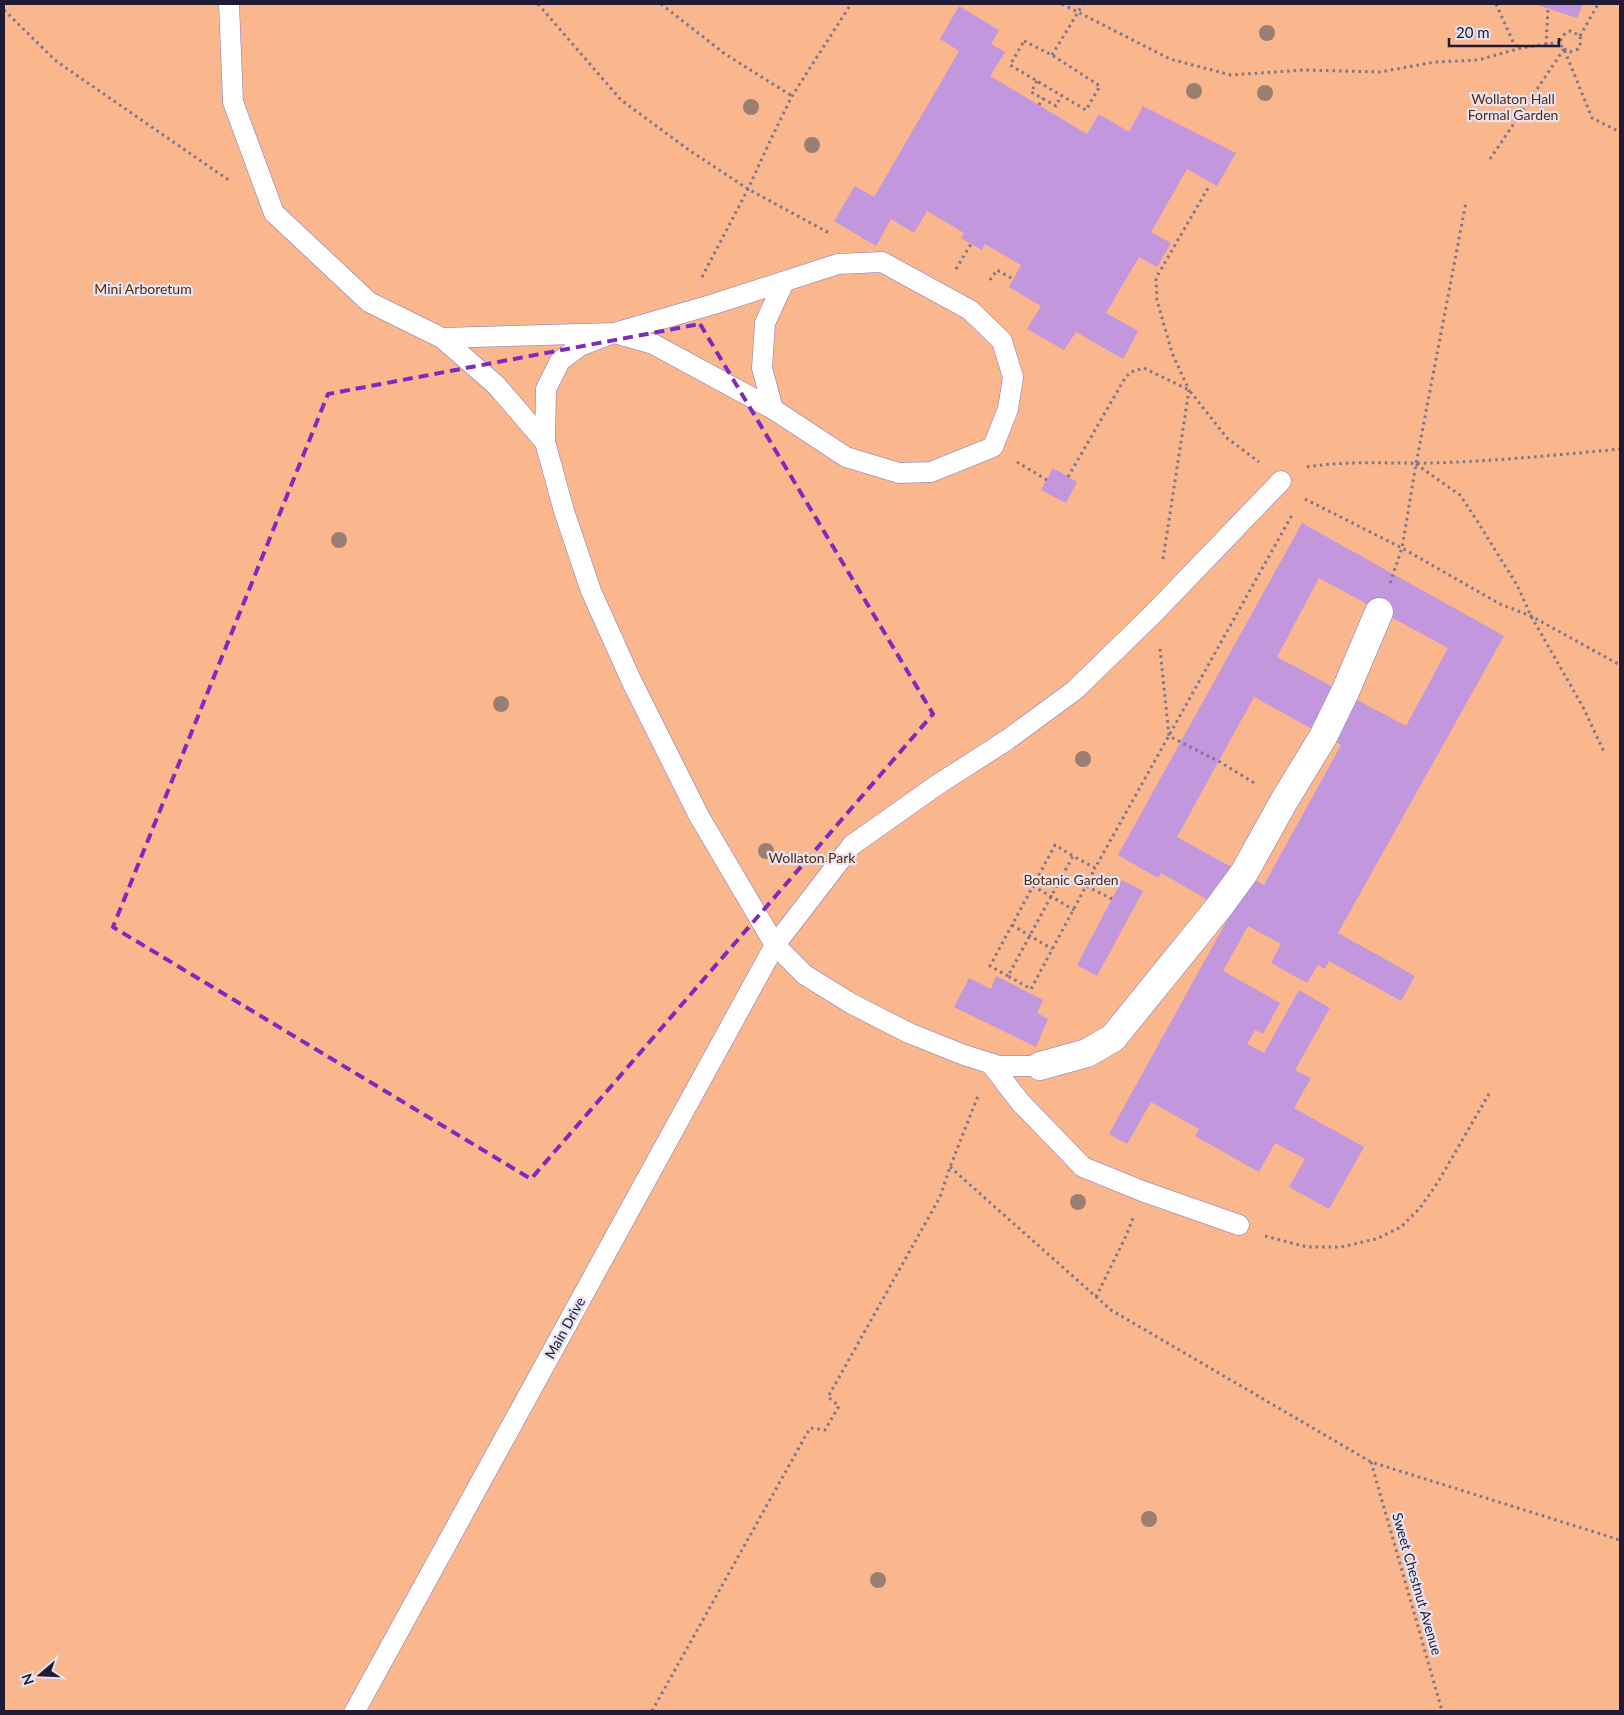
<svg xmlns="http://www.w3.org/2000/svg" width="1624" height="1715" font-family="Lato,sans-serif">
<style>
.green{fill:#fab68c}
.building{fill:#c397dd;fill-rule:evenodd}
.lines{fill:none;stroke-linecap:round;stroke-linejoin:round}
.service-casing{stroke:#8477b9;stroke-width:21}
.pedestrian-casing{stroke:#8477b9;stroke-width:29}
.path{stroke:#7a768b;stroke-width:3;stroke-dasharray:2.5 4;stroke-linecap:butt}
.service{stroke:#fff;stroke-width:20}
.pedestrian{stroke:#fff;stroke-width:28}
.tree{fill:#997e71}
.marked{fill:none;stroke:#7b2cbf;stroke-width:4;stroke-dasharray:10 6;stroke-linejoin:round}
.labels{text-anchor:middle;stroke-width:4.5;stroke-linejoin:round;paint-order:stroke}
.park-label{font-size:14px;fill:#5a2a06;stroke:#e6e4f3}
.street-label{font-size:14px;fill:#201a35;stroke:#e6e4f3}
</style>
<rect width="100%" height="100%" fill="#e6e4f3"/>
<!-- green -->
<rect class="green" x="4" y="4" width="1616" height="1707"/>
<!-- building -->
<g class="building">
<polygon points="1534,4 1583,4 1577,18"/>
<polygon points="959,6 999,30 991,44 1005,52 990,76 1087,134 1099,114 1129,132 1143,106 1236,153 1217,186 1187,169 1151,232 1171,243 1157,267 1139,257 1106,313 1138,331 1123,359 1076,332 1064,350 1027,329 1041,306 1009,287 1021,265 985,244 982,250 961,238 964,233 927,211 914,233 891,219 876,246 834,221 855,186 874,197 959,51 940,39"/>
<polygon points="1053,468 1077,482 1066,503 1041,490"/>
<path d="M 1302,523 L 1504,636 L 1338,933 L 1415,976 L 1401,1001 L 1329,961 L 1325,969 L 1318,965 L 1307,983 L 1271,963 L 1281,944 L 1248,926 L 1223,971 L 1280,1003 L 1263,1034 L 1255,1030 L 1247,1044 L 1264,1053 L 1299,990 L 1330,1008 L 1295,1070 L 1311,1078 L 1294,1108 L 1364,1147 L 1329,1209 L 1289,1187 L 1305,1159 L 1275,1143 L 1259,1172 L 1195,1136 L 1199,1129 L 1151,1102 L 1127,1144 L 1109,1134 L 1231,913 L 1161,873 L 1158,878 L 1118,855 ZM 1319,578 L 1448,648 L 1406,726 L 1277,657 ZM 1254,697 L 1341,745 L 1264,885 L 1177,837 Z"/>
<polygon points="1122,880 1143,891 1097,976 1077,965"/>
<polygon points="996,976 1043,1000 1037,1013 1048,1019 1036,1047 954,1007 969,978 991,989"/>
</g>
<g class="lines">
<defs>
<g id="service">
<polyline points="229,4 233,102 274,213 369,302 442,338 496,385 545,442"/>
<polyline points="442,338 614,333 714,304 838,264 882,262 970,310 1002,341 1013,377 1008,409 993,447 931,472 899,473 846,457 773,409 762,368 765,323 784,282"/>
<polyline points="773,409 653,344 614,333 580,346 560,361 546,389 545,442 564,511 591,591 632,682 699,816 775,945 805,975 852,1004 909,1033 964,1055 999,1066 1040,1066"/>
<polyline points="990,1063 1021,1103 1083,1167 1142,1191 1239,1225"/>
<polyline points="355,1711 775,945 852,845 937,785 1007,740 1075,690 1155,612 1281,481"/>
</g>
<polyline id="pedestrian" points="1040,1066 1087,1053 1113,1038 1219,907 1244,873 1284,801 1323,737 1345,692 1379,612"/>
</defs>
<!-- service casing -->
<use href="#service" class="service-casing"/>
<!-- pedestrian casing -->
<use href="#pedestrian" class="pedestrian-casing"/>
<!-- path -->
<g class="path">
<polyline points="538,4 621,100 689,150 748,189 831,234"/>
<polyline points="661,4 725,54 792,96"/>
<polyline points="1062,4 1170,59 1231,75 1304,70 1380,72 1435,62 1478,60 1521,48 1561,42"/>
<polyline points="1496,4 1514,44 1520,48"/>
<polyline points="4,10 56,61 230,181"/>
<polyline points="1580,36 1598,4"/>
<polygon points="1024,41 1052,55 1100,86 1086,110 1010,65"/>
<polyline points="1546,45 1548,8"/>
<path d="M 1564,49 L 1570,52 L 1578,49 L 1581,42 L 1580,36 L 1571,31 C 1562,33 1557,42 1564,49 L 1592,118 L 1620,132"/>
<polyline points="1052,55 1083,4"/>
<polyline points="1037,81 1031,92 1056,106 1061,96"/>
<polyline points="1039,105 1043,98"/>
<polyline points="1490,159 1564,49"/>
<polyline points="956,269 971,244"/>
<polyline points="702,277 748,189 770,141 792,96 851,4"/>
<polyline points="990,280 997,270 1013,279"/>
<polyline points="1017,462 1047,480"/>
<polyline points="1416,464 1460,495 1474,516 1517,585 1531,616 1583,707 1605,754"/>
<path d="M 1307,467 C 1349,460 1391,464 1433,463 C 1496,461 1558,455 1620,449"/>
<polyline points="1068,477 1125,378 1131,372 1144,368 1189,390 1227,438 1259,462"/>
<polyline points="1305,499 1402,548 1500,604 1531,616 1620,665"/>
<polyline points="1163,559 1189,390 1172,353 1157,300 1156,278 1208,188"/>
<polyline points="1390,583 1402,548 1416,464 1466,202"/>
<polyline points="1160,649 1169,736 1220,762 1256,784"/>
<polyline points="1033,886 1074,910"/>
<polyline points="1086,886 1095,868"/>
<polyline points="1112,899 1086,886 1031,989 1008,976 1073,856 1095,868 1292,515"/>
<polyline points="1012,925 1052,949"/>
<polyline points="1008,976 990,966 1055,845 1073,856"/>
<polyline points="950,1167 1111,1310 1371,1462 1620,1540"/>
<polyline points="1265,1236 1307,1247 1341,1247 1376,1239 1401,1227 1420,1208 1438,1182 1490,1092"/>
<polyline points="1096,1297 1126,1236 1133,1218"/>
<polyline points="1371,1462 1442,1711"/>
<polyline points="652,1711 810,1428 825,1430 839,1406 828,1397 940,1197 950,1167 978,1096"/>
</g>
<!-- service -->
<use href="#service" class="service"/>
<!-- pedestrian -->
<use href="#pedestrian" class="pedestrian"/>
</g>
<!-- trees -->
<g class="tree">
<circle cx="1267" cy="33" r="8"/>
<circle cx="1194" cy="91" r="8"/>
<circle cx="1265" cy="93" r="8"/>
<circle cx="751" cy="107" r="8"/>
<circle cx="812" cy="145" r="8"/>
<circle cx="339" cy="540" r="8"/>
<circle cx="501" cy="704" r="8"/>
<circle cx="1083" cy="759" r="8"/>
<circle cx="766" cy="851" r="8"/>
<circle cx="1078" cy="1202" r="8"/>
<circle cx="1149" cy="1519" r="8"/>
<circle cx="878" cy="1580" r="8"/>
</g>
<!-- marked area -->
<path class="marked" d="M 700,324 L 933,714 L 531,1179 L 113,927 L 328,394 Z"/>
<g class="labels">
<!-- park labels -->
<g class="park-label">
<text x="1513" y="104">Wollaton Hall<tspan x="1513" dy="16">Formal Garden</tspan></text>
<text x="143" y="294">Mini Arboretum</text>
<text x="812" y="863">Wollaton Park</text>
<text x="1071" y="885">Botanic Garden</text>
</g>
<!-- street labels -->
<g class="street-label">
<text transform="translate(565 1328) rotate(-61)" y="5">Main Drive</text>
<text transform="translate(1417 1584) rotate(74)" y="5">Sweet Chestnut Avenue</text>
</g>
</g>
<!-- border -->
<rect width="1624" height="1715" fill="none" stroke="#201a35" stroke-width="10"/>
<!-- north arrow -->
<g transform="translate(40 1675) rotate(251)" stroke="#e6e4f3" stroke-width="4" paint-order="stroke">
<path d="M0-4L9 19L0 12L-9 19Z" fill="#201a35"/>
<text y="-8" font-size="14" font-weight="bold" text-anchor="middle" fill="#201a35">N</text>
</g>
<!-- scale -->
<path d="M1449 38v8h110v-8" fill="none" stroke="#201a35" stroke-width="2.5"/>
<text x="1456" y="38" font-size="15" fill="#201a35" stroke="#e6e4f3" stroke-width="4" paint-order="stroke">20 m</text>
</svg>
